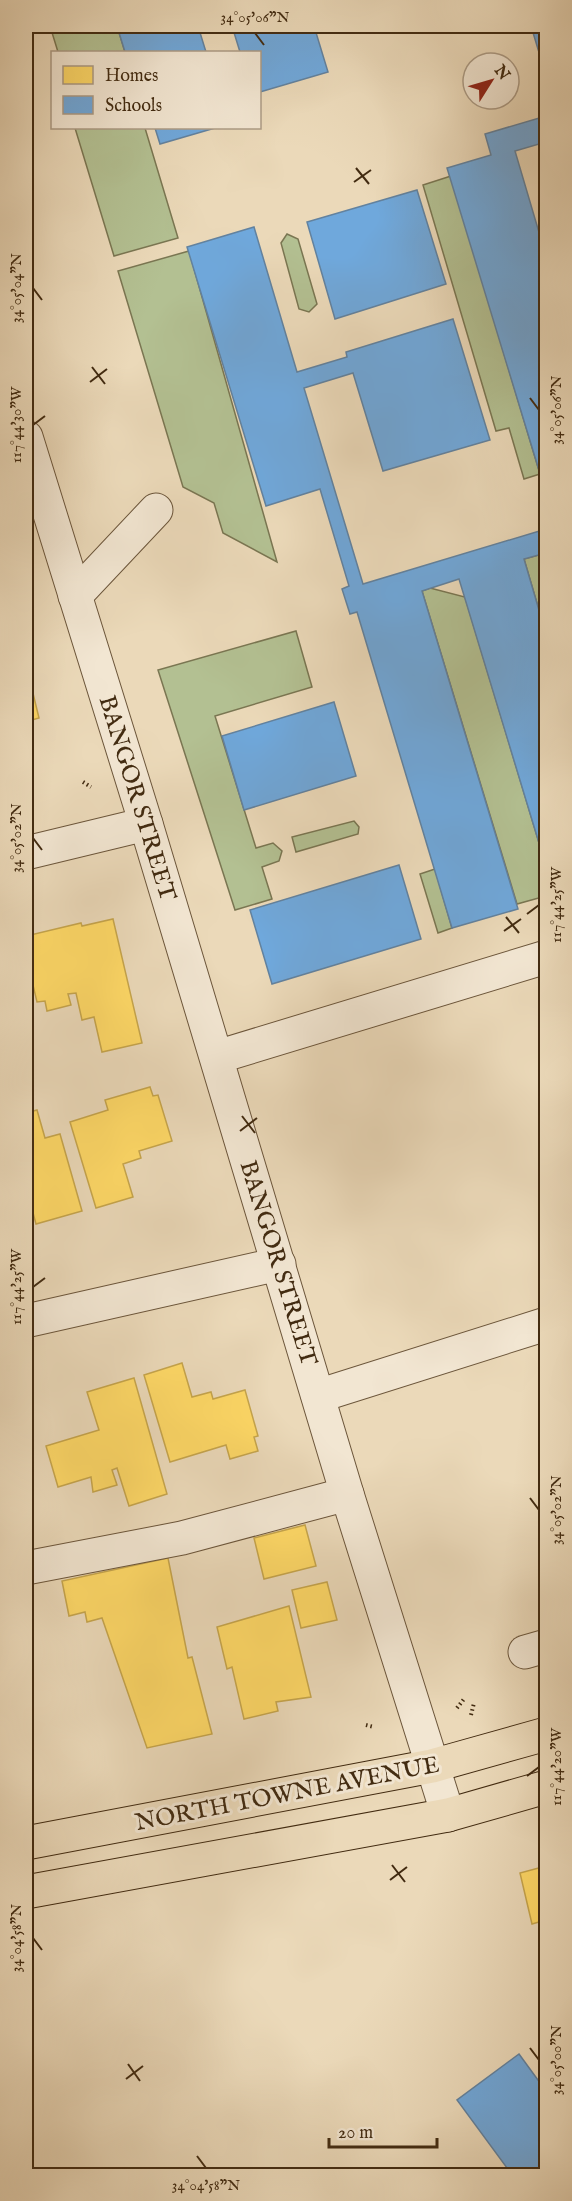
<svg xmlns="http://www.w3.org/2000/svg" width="572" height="2201" font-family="'IM FELL English',serif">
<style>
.green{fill:#b3c092;stroke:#7a7652;stroke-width:1.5}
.homes{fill:#ffd966;stroke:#c6a54c;stroke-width:1.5}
.schools{fill:#6fa8dc;stroke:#62829f;stroke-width:1.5}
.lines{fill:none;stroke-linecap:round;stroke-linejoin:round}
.minor-casing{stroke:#6c563b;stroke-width:35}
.major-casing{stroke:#422b11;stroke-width:35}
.path{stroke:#422b11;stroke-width:4;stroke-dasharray:1.5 3;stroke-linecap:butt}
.minor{stroke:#f2e6d2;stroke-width:33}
.major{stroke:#ebd9b9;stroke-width:33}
.ticks{fill:none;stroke:#422b11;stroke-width:2}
.labels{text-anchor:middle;stroke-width:6;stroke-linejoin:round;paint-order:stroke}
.street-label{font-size:24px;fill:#422b11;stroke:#f2e6d2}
.neatline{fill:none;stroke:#422b11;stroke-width:2}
.ticks-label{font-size:15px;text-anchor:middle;fill:#422b11}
</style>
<rect width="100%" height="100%" fill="#ebd9b9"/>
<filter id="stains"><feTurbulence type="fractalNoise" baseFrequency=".00333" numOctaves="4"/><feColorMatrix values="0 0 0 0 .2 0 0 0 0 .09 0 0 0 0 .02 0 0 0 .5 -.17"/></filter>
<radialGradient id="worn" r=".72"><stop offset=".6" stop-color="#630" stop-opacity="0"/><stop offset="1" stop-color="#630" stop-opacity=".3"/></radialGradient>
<!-- green -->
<g class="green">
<polygon points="50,26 117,26 125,52 58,52"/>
<polygon points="75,128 145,128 178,238 114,256"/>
<polygon points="451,176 540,474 524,479 509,428 496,431 423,185"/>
<polygon points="287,234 298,239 317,304 309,312 299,309 281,243"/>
<polygon points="189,251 277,562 223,533 214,503 183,487 118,271"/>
<polygon points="546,553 546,634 524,559"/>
<polygon points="430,588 465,597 546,866 546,896 517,904 422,591"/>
<polygon points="296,631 312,687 215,716 256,848 273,843 282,851 279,861 262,867 272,899 235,910 158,670"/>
<polygon points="354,821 359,827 358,834 296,852 292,837"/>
<polygon points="435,869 452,928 438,933 420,874"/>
</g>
<!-- homes -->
<g class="homes">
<polygon points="30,681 39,718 28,721 26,715 26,682"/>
<polygon points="113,919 142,1043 102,1052 94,1017 82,1020 76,993 68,994 71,1005 47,1011 45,1001 37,1002 26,956 26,936 81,923 82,926"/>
<polygon points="26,994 32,1017 26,1019"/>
<polygon points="150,1087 153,1096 158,1095 172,1141 139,1151 141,1158 123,1164 133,1197 96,1208 70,1122 108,1110 105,1100"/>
<polygon points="37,1110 45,1138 60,1134 82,1211 36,1224 26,1187 26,1113"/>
<polygon points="182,1363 192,1397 211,1392 213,1399 245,1390 258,1436 254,1437 258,1451 230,1459 226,1445 170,1462 144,1375"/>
<polygon points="134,1378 167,1494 129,1506 117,1468 112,1470 117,1485 93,1492 91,1477 58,1487 46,1446 99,1430 87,1392"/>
<polygon points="26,1466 32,1488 26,1490"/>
<polygon points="305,1525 316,1566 264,1579 254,1538"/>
<polygon points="168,1558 188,1658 192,1657 212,1734 147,1748 102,1618 87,1622 85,1612 69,1616 62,1581"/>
<polygon points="327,1582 337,1620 301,1628 292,1590"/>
<polygon points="289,1606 311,1697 276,1702 278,1711 244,1719 232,1667 227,1669 217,1627"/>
<polygon points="546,1866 546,1920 532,1924 520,1873"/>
</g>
<!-- schools -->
<g class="schools">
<polygon points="117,26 198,26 206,52 125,52"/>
<polygon points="232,26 314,26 328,72 260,92 260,52 240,52"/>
<polygon points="531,26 546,26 546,68 544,69"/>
<polygon points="546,116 546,142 515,151 546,256 545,490 447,168 491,155 485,134"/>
<polygon points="148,128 215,128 160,144 155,128"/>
<polygon points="417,190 446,284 335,319 307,222"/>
<polygon points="254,227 297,372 347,357 346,352 453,319 490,440 383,471 353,373 304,388 363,584 546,529 546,553 524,559 546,634 546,866 459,579 422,591 518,909 452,928 357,612 350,614 342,589 349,586 320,489 266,506 187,247"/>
<polygon points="334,702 356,776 244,810 222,736"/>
<polygon points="399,865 421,939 272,984 250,910"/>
<polygon points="519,2054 546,2091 546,2176 513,2176 457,2100"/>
</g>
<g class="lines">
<defs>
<g id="minor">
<polyline points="26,437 146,824 347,1494 448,1815"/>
<polyline points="75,596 156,510"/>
<polyline points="26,853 146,824"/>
<polyline points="217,1057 546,957"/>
<polyline points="26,1321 279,1264"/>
<polyline points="318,1396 546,1324"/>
<polyline points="26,1568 182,1538 347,1494"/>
<polyline points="525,1652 546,1646"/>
</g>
<g id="major">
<polyline points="26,1843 432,1766 546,1734"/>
<polyline points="26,1892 448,1815 546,1787"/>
</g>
</defs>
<!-- minor casing -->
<use href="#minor" class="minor-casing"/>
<!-- major casing -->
<use href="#major" class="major-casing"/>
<!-- path -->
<g class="path">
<polyline points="83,782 91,787"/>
<polyline points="457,1708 464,1699"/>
<polyline points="471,1715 474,1703"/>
<polyline points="366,1725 374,1727"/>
</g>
<!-- minor -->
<use href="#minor" class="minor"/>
<!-- major -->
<use href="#major" class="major"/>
</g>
<!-- ticks -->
<path class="ticks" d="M 255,33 L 264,45M 356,168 L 369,184M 354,182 L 371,170M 33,288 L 42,300M 92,367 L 105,384M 90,382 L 107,369M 530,398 L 539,410M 33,425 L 45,416M 33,838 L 42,850M 527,914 L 539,905M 506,917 L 519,933M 504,931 L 521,919M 242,1116 L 255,1133M 240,1131 L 257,1118M 33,1287 L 45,1278M 530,1498 L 539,1510M 527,1776 L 539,1767M 392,1865 L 405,1882M 390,1880 L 407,1867M 33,1938 L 42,1950M 530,2048 L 539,2060M 128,2064 L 140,2081M 126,2079 L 143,2066M 197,2156 L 206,2168"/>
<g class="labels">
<!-- street labels -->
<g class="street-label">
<text transform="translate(138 798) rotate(73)" y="8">BANGOR STREET</text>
<text transform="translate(279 1263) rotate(73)" y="8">BANGOR STREET</text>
<text transform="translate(287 1793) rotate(-11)" y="8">NORTH TOWNE AVENUE</text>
</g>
</g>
<!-- margin -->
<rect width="572" height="2201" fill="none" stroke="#ebd9b9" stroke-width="66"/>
<!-- legend -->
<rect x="51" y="51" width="210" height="78" fill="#f2e6d2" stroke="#ac9b85" stroke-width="1.5"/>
<rect x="63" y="66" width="30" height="18" fill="#ffd966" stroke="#ac9b85" stroke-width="1.5"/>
<text x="105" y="81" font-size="18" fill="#422b11">Homes</text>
<rect x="63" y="96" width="30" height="18" fill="#6fa8dc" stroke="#ac9b85" stroke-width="1.5"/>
<text x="105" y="111" font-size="18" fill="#422b11">Schools</text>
<!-- north arrow -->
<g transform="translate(491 81) rotate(53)"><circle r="28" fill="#f2e6d2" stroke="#ac9b85" stroke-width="1.5"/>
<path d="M0-4.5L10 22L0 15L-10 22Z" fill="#8f2418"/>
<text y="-9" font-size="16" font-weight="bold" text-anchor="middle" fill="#422b11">N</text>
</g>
<!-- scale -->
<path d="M329 2138v9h108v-9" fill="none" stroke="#422b11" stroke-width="3"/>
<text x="338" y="2138" font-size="18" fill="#422b11" stroke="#f2e6d2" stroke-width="4.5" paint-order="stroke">20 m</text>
<rect x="33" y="33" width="506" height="2135" class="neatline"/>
<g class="ticks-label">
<text x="255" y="22">34°05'06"N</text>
<text transform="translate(16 288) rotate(-90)" y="5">34°05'04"N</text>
<text transform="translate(556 410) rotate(-90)" y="5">34°05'06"N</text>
<text transform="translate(16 425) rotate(-90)" y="5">117°44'30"W</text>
<text transform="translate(16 838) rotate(-90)" y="5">34°05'02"N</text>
<text transform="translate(556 905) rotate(-90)" y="5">117°44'25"W</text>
<text transform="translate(16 1287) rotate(-90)" y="5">117°44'25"W</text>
<text transform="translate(556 1510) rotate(-90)" y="5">34°05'02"N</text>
<text transform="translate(556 1767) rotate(-90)" y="5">117°44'20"W</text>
<text transform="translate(16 1938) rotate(-90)" y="5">34°04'58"N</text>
<text transform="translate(556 2060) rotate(-90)" y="5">34°05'00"N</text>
<text x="206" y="2190">34°04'58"N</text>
</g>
<rect width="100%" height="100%" filter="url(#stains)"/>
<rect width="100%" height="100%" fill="url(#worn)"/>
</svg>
